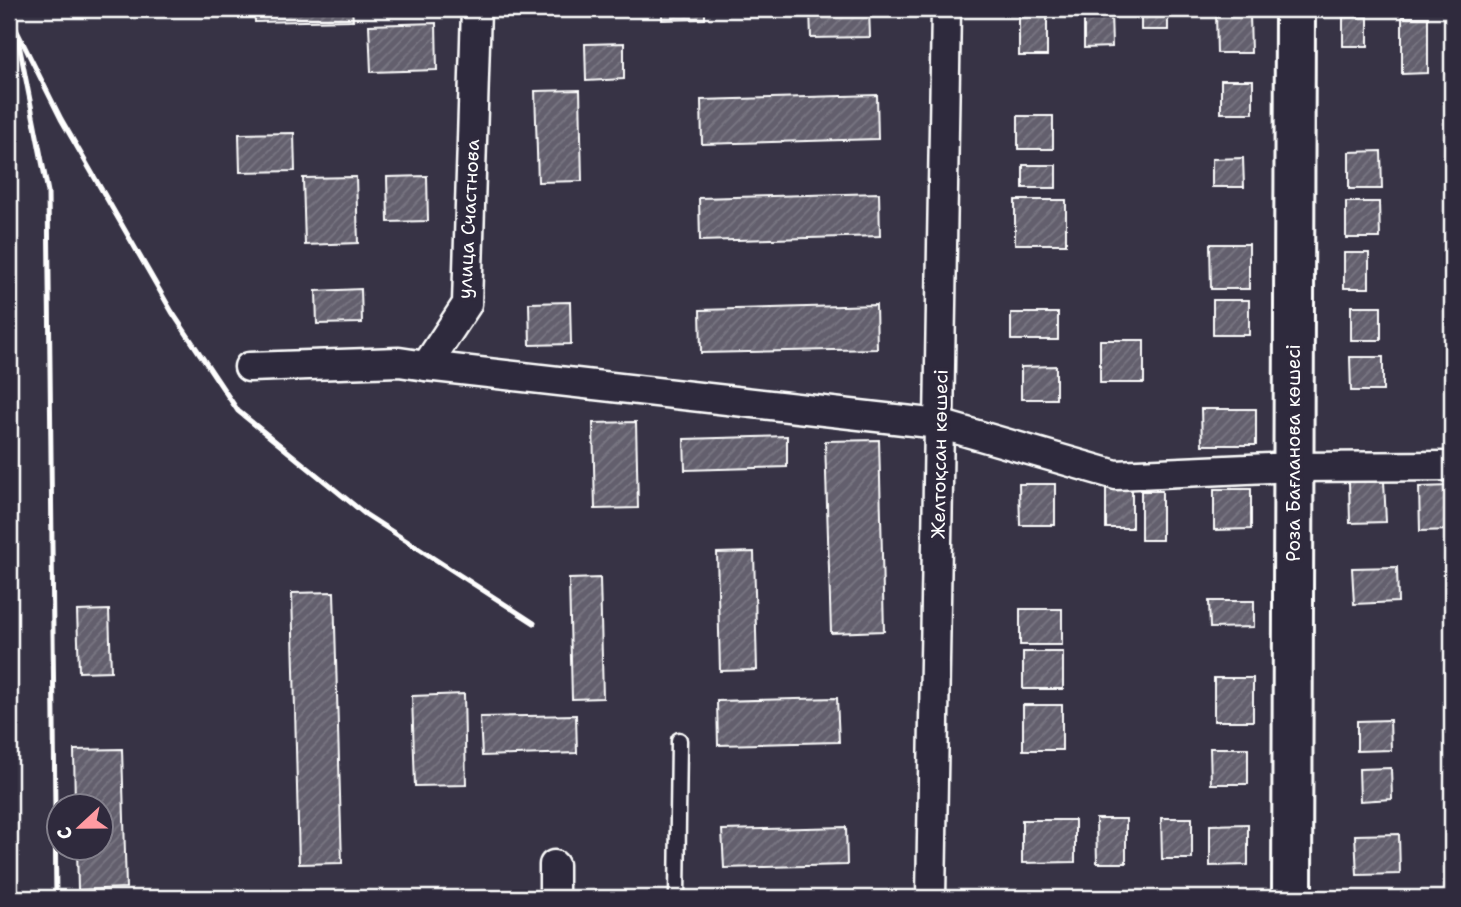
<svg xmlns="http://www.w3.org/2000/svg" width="1461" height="907" font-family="'Shantell Sans',sans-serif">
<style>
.building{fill:url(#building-hatch);stroke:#fff;stroke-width:2}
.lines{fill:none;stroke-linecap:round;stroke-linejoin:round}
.lane-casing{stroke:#fff;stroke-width:19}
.street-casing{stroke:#fff;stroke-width:33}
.secondary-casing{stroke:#fff;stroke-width:44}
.lane{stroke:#2f2a3d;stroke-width:14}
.street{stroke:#2f2a3d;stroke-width:28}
.secondary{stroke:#2f2a3d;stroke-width:38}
.rail{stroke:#fff;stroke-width:5}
.labels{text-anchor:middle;stroke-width:7;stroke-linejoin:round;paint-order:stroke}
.street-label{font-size:19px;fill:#fff;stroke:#2f2a3d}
</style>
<defs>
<pattern id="building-hatch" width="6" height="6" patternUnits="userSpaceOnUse" patternTransform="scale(1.75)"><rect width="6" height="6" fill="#635f6d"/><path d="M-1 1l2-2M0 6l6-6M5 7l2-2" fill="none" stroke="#7a7783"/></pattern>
</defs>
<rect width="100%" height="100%" fill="#373345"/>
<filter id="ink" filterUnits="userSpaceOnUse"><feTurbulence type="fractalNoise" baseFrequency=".0143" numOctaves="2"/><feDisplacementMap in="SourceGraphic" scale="14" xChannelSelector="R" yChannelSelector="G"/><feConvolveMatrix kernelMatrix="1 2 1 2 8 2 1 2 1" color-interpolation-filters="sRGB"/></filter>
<g filter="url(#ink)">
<!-- building -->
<g class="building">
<polygon points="254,9 352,9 353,20 255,22"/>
<polygon points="662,9 705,9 705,19 662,20"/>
<polygon points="810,9 869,9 870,37 811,38"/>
<polygon points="1084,11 1111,11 1112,47 1084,48"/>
<rect x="1141" y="13" width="27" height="17"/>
<rect x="1019" y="14" width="28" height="42"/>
<polygon points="1216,14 1250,14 1251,53 1217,53"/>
<rect x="1343" y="17" width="25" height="29"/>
<polygon points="1402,17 1428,17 1428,73 1402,74"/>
<polygon points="436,23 437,70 371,72 369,25"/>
<polygon points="624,43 624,79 586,81 585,44"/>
<rect x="1221" y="80" width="32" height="33"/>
<polygon points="580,90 582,181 538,182 535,91"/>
<polygon points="877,95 878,139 702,144 701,100"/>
<rect x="1018" y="116" width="35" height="33"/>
<polygon points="294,133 295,171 240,172 239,134"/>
<polygon points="1381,151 1382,189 1349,189 1349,152"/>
<polygon points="1243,158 1244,187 1212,187 1212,159"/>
<rect x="1023" y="165" width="33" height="23"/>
<polygon points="427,176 428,221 388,222 387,177"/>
<polygon points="356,177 358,243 305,245 303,178"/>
<polygon points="879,193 880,236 700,241 699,198"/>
<rect x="1015" y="200" width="51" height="44"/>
<polygon points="1346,202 1379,202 1380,238 1346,238"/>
<polygon points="1210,244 1249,244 1249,289 1211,289"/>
<rect x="1344" y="253" width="25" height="35"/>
<polygon points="361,289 362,323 317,324 316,291"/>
<rect x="1213" y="300" width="36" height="35"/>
<polygon points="570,302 571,344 530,345 529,303"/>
<polygon points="876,305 877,349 701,353 700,310"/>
<rect x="1351" y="306" width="30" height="34"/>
<rect x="1011" y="313" width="47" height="27"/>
<rect x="1100" y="340" width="44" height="43"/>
<polygon points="1350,357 1383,357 1383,391 1351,391"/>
<polygon points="1056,366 1056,399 1021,399 1021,367"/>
<polygon points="1201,409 1256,409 1256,445 1202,445"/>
<polygon points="636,422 638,508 595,509 593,423"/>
<polygon points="787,436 787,467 685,470 684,439"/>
<polygon points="879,440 884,631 831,633 825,441"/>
<polygon points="1384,481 1386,522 1350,523 1349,482"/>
<polygon points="1019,484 1055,484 1055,525 1020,525"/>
<polygon points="1132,486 1132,528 1106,528 1106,487"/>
<polygon points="1452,486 1452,530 1420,531 1419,487"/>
<polygon points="1214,489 1251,489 1251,529 1214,530"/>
<rect x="1141" y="491" width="21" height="49"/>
<polygon points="754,552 757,670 720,671 717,553"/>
<polygon points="1397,567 1398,602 1354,604 1352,568"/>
<polygon points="600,578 603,698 572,699 569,579"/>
<polygon points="334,592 342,863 299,864 292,593"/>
<polygon points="1209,601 1254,601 1254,627 1210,628"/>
<rect x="1020" y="609" width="42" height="36"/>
<polygon points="109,610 111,671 79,672 77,611"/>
<rect x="1023" y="652" width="40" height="37"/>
<rect x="1214" y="678" width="39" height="43"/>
<polygon points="464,694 466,785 415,786 412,696"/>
<polygon points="837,698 839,742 718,745 717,701"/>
<rect x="1023" y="705" width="39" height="45"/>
<polygon points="576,715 577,753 482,756 480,717"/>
<polygon points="1390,720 1391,750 1357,751 1357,721"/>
<polygon points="1210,748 1248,748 1248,784 1211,784"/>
<polygon points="122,749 126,888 78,890 77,848 102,848 102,806 75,806 74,750"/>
<polygon points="1391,768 1392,799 1360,801 1359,769"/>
<polygon points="1161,818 1192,818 1192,859 1162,859"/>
<polygon points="1096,819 1126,819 1126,863 1097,863"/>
<polygon points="1022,820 1075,820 1075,862 1022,863"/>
<polygon points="1248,824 1248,865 1210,866 1210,825"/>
<polygon points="846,827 847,865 724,868 722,830"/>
<polygon points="1399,834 1400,874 1357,875 1355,835"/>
</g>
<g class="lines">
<defs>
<polyline id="lane" points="677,898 679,740"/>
<g id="street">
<polyline points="426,366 939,424 1116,475 1293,467 1452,466"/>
<polyline points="249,367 399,362 426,366 467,304 476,9"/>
<polyline points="554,865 554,898"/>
<polyline points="931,898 946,9"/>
</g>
<polyline id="secondary" points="1292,898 1295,9"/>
</defs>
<!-- lane casing -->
<use href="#lane" class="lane-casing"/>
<!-- street casing -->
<use href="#street" class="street-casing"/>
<!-- secondary casing -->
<use href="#secondary" class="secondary-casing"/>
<!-- lane -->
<use href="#lane" class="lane"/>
<!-- street -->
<use href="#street" class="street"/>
<!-- secondary -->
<use href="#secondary" class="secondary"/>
<!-- rail -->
<g class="rail">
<polyline points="9,15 61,119 172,312 238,411 365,514 534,623"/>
<polyline points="16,29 48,192 56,898"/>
</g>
</g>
</g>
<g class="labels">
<!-- street labels -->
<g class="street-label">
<text transform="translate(468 219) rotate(-87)" y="7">улица Счастнова</text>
<text transform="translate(1293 453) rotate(-90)" y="7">Роза Бағланова көшесі</text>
<text transform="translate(939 454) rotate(-89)" y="7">Желтоқсан көшесі</text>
</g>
</g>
<!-- margin -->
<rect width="1461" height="907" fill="none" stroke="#2f2a3d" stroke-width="35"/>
<rect x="18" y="18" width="1426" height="872" fill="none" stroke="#fff" stroke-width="2.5" filter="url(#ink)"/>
<!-- north arrow -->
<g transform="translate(80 827) rotate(248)"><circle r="33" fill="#2f2a3d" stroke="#827f8b" stroke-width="2"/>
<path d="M0-5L12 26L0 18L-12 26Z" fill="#ff9aa2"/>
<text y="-10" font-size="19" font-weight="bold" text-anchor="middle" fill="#ffffff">С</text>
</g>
</svg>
